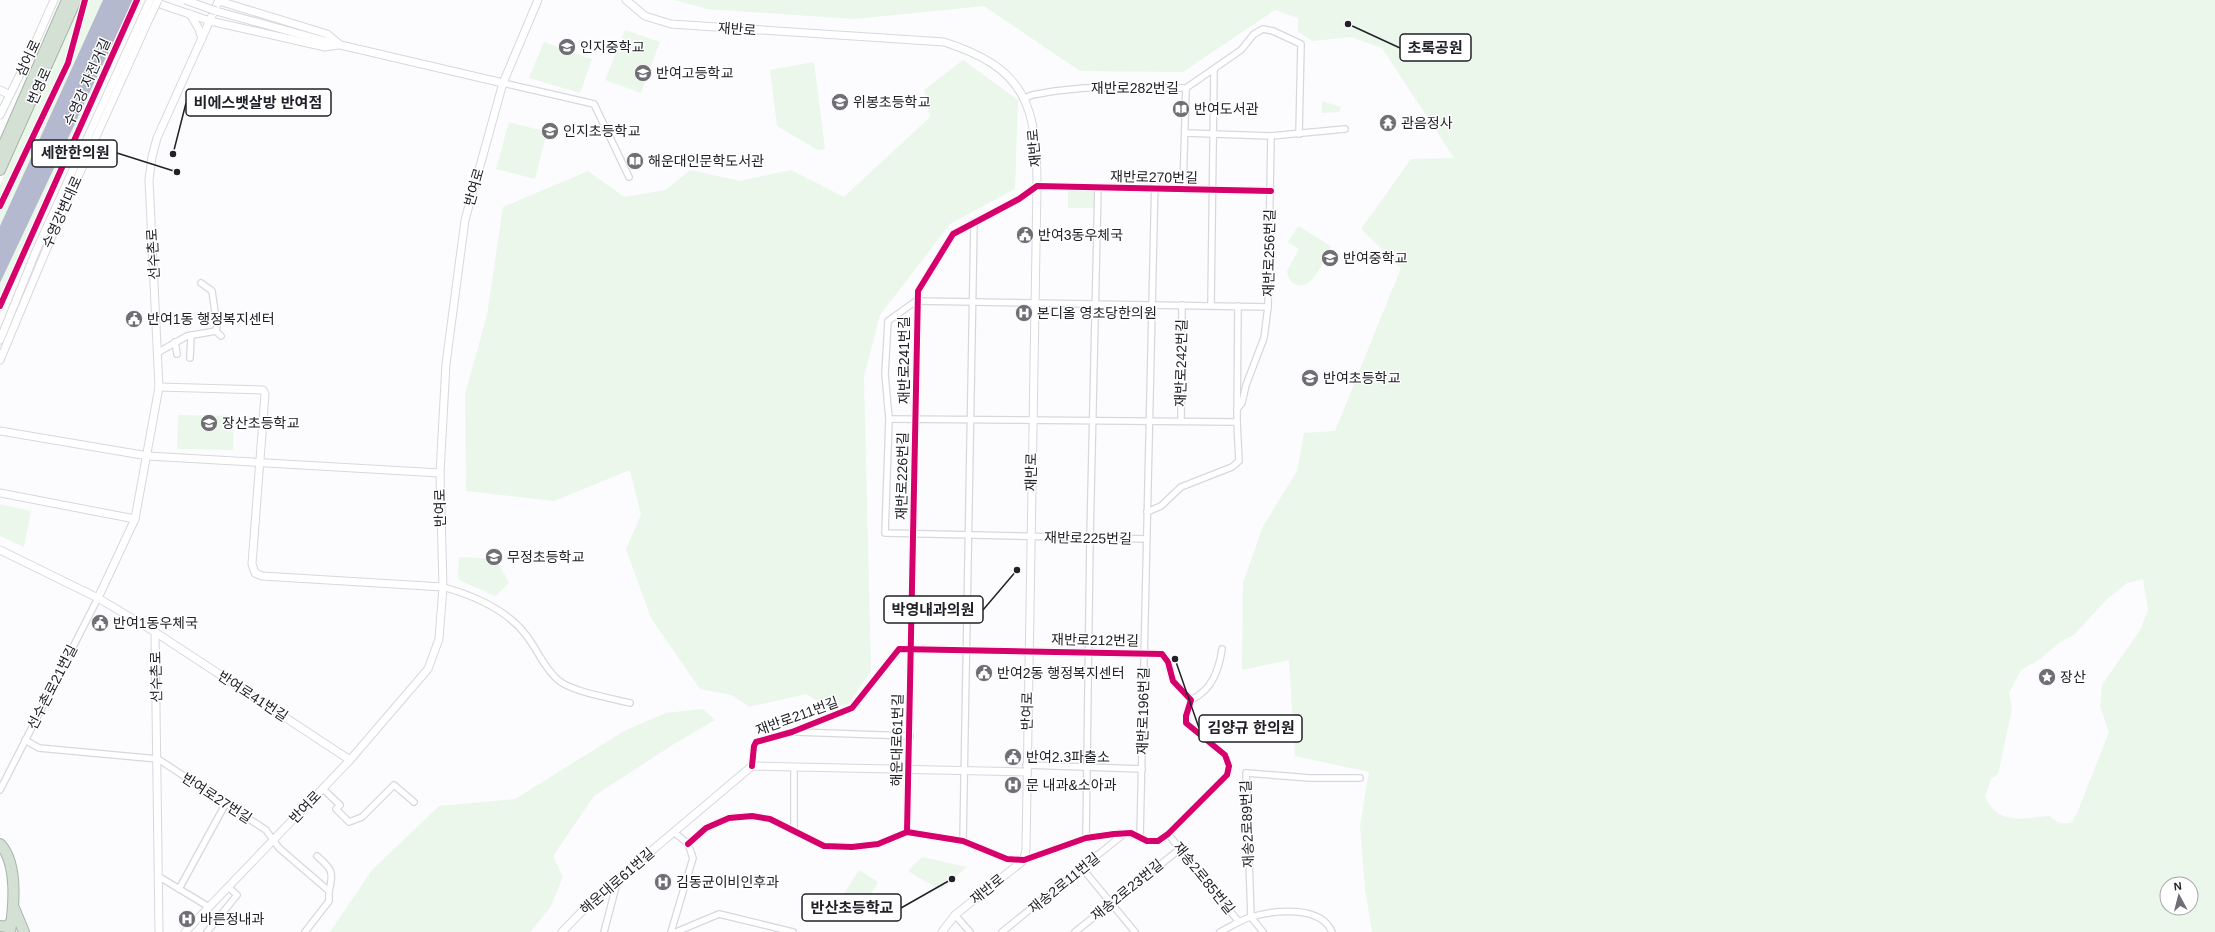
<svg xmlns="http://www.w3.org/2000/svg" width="2215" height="932" font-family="Helvetica,'Noto Sans KR',sans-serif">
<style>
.green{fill:#eaf7ea;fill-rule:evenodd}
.water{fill:#b4b9cf}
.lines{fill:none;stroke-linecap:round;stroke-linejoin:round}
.street-casing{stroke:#d7d8dd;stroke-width:8}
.secondary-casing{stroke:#d7d8dd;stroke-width:9}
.highway-casing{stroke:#a7b4a8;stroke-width:12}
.street{stroke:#fff;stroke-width:5.5}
.secondary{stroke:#fff;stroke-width:7}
.highway{stroke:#d5e0d4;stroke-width:10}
.secondary-bridge-casing{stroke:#d7d8dd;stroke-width:9;stroke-linecap:butt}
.secondary-bridge{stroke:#fff;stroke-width:7}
.cycleway-casing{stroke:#fff;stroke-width:8}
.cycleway{stroke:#d6006c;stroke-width:6}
.labels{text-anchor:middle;stroke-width:3;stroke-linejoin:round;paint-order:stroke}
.street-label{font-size:14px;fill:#212229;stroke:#fff}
.poi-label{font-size:14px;fill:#212229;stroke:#fff;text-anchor:start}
.leader{fill:none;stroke:#212229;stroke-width:1.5}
.callout-dot{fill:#212229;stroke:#fff;stroke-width:1.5}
.callout{fill:#fff;stroke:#212229;stroke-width:1.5}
.callout-label{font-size:15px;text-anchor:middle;font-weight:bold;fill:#212229}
</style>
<rect width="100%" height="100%" fill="#fcfcfe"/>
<!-- green -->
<g class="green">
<polygon points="82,0 142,0 91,108 0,314 0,185"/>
<path d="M 675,0 L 2215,0 L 2215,932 L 1372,932 L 1365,889 L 1360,826 L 1369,772 L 1295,756 L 1289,660 L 1242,670 L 1243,583 L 1263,526 L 1297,471 L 1304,433 L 1335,431 L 1401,268 L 1361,229 L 1411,159 L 1454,158 L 1382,48 L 1351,37 L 1313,41 L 1298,32 L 1298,18 L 1275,10 L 1183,72 L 1080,71 L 984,6 L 854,19 L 707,9 ZM 2143,579 L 2148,610 L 2140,630 L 2102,685 L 2100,706 L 2109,732 L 2078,811 L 2071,823 C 2062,824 2056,823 2050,816 C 2023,818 1999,826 1985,797 L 1991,779 L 1998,774 L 2012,709 L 2009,693 L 2021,670 L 2040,659 L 2060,642 L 2074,635 L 2107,599 L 2127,583 ZM 2167,884 L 2191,884 L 2191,908 L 2167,908 Z"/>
<polygon points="625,30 660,42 641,93 605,80"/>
<polygon points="544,42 592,59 580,93 529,78"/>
<polygon points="963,60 1018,100 1015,189 950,224 880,315 864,377 871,671 848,704 829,708 806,694 749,707 732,695 700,689 651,618 626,549 641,515 630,470 554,501 466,491 465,394 487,315 503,207 588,171 624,197 666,190 690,170 740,181 791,170 844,197 930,117 924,90"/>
<polygon points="814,62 825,149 818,150 777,126 770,70"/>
<polygon points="1322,101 1341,107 1339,112 1322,113"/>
<polygon points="509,122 547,132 535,179 496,169"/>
<polygon points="1068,187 1098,187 1097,208 1068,208"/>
<path d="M 1298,226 L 1331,246 C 1324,258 1314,290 1297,285 C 1290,283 1288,277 1287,271 L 1299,249 L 1288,242 Z"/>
<polygon points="178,415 234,416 233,450 177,449"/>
<polygon points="0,504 31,511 24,547 0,536"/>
<polygon points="459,557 496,559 509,583 495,596 459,580 458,575"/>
<polygon points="703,709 715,720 674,744 594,796 553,856 563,877 550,908 530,932 330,932 372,870 439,806 515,799 626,730 666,713"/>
<polygon points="922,857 967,867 940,890 908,871"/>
<polygon points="859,870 878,882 856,917 837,905"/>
</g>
<!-- water -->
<polygon class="water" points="103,0 133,0 0,283 0,226"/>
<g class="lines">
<defs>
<g id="street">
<polyline points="503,83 594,104 629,177"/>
<polyline points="1023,99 1032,95 1055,91 1084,88 1186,88 1241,50 1254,34 1263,29 1273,31 1301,44 1299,134"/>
<polyline points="1185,133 1271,136 1345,129"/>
<polyline points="1183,189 1186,88"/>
<polyline points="201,283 212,291 217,326 216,331"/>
<polyline points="916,301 888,321 885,374 889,419 885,533 1147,539"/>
<polyline points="916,301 1268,307"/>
<polyline points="1211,305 1214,70"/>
<polyline points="175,342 177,354"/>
<polyline points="157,353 187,336 216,331 221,336"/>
<polyline points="190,358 191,335"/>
<polyline points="1237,409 1242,403 1246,385 1264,338 1268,307 1271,136"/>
<polyline points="889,419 1237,422"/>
<polyline points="1181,421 1182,305"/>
<polyline points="1147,512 1161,506 1181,487 1232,467 1239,461 1237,422 1238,306"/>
<path d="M 443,587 C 472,595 507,610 526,635 C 537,649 544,668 558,680 C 572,692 611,698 630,703"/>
<path d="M 1191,700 C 1212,690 1219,670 1222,649"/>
<polyline points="796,732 910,736"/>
<polyline points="25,740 39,748 158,759 266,830 279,848 329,891 329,901 305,932"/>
<polyline points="1026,765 1142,769"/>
<polyline points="794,767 794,831"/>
<polyline points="323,789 340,805 336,809 349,822 362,817 394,785 414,802"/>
<polyline points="0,790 98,598"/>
<polyline points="907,832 918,291 953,234 1019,199 1037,186 1271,191"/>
<polyline points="1168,834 1239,922"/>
<polyline points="1140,837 1155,176"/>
<polyline points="1086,838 1090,538 1098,187"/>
<polyline points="963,841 974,222"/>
<polyline points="688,844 706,828 729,818 752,816 770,819 824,846 852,847 878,844 907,832 963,841 1007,859 1024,860 1086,838 1114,834 1131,833 1147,841 1158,841 1168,834 1227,775 1229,766 1225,755 1186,723 1186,716 1191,700 1173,681 1168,662 1162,654 899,649 852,708 792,732 756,742 754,746 752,766"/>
<path d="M 317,856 C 332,869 334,872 329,891"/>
<polyline points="1082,868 1135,932"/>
<polyline points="158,876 209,907"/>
<polyline points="179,889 226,803"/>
<polyline points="955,915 970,932"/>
<polyline points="207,932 237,895 228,887"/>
<polyline points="604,932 618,879"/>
<polyline points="671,932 693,858 688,844 674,832"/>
<polyline points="676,932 719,914 793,932"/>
<polyline points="1002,932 1125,833"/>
<polyline points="1075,932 1180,849"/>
<path d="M 1220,932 C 1230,927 1240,920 1251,917 C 1274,910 1321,905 1332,932"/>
<polyline points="1263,932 1251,917 1246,773 1310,778 1360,778"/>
</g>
<g id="secondary">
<path d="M 626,0 L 645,16 L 671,24 L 944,42 C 1026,68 1037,106 1037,186 L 1026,849 L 1024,860 L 955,915 L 942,932"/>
<polyline points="151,1 210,21 325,47 338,45"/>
<polyline points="219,1 327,34 338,43"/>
<polyline points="216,11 332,43 503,83"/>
<polyline points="190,14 199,29 202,39"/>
<polyline points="0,90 10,95"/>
<polyline points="0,115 32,50 54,0"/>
<polyline points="0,340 36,251 142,18"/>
<polyline points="0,360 60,217 149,19"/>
<polyline points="159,387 263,390 265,394 252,564 255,573 262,576 443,587"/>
<polyline points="0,431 148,456 440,473"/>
<polyline points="0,493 135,519"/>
<polyline points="0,550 98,598 155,632 350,760"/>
<polyline points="98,598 135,519 159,387 149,180 152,157 157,138 219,0"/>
<polyline points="155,632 159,932"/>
<polyline points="185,932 350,760 428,669 439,639 443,587 440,473 446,364 465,220 503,83 538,0"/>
<polyline points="562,932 592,901 752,766 1026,772"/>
</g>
<g id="highway">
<polyline points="0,153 67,0"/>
<polyline points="0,170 76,0"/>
<path d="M 0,844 C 18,863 14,907 10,932"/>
<polyline points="14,908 24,932"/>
<polyline points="0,926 7,927 11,922"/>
</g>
</defs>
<!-- street casing -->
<use href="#street" class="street-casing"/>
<!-- secondary casing -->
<use href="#secondary" class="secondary-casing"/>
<!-- highway casing -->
<use href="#highway" class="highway-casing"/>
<!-- street -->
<use href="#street" class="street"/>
<!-- secondary -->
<use href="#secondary" class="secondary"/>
<!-- highway -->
<use href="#highway" class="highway"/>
<defs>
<g id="secondary-bridge">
<polyline points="185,0 216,11"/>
<polyline points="142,18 150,0"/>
<polyline points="149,19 158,0"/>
</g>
</defs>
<!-- secondary-bridge casing -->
<use href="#secondary-bridge" class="secondary-bridge-casing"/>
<!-- secondary-bridge -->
<use href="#secondary-bridge" class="secondary-bridge"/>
<defs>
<g id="cycleway">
<polyline points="0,206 68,63 85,0"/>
<polyline points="0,306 137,0"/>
<polyline points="907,832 918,291 953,234 1019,199 1037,186 1271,191"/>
<polyline points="688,844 706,828 729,818 752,816 770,819 824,846 852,847 878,844 907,832 963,841 1007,859 1024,860 1086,838 1114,834 1131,833 1147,841 1158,841 1168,834 1227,775 1229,766 1225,755 1186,723 1186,716 1191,700 1173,681 1168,662 1162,654 899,649 852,708 792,732 756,742 754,746 752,766"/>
</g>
</defs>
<!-- cycleway casing -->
<use href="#cycleway" class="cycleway-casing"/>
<!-- cycleway -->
<use href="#cycleway" class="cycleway"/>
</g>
<!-- icons -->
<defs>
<symbol id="school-disc" viewBox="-11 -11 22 22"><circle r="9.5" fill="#6e6e74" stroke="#fff"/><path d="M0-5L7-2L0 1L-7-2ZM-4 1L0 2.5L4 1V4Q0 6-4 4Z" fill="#fff"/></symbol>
<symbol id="library-disc" viewBox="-11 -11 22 22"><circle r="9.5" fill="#6e6e74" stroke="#fff"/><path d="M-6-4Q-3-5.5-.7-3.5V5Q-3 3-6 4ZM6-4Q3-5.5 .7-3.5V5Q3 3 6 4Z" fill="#fff"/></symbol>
<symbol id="temple-disc" viewBox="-11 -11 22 22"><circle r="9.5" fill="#6e6e74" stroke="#fff"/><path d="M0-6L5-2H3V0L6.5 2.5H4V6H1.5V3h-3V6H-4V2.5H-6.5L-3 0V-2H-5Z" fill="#fff"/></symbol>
<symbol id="civic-disc" viewBox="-11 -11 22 22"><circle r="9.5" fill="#6e6e74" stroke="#fff"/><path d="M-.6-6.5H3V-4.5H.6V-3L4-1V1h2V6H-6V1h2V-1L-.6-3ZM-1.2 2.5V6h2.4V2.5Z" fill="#fff"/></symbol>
<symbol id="hospital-disc" viewBox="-11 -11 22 22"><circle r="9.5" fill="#6e6e74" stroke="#fff"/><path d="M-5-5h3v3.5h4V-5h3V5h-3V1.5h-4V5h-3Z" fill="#fff"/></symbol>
<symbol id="sight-disc" viewBox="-11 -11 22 22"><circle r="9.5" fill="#6e6e74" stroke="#fff"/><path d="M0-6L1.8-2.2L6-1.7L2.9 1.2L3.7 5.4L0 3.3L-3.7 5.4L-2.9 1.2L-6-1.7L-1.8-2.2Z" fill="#fff"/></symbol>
</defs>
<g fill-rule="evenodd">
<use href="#school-disc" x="557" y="37" width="20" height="20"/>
<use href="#school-disc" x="633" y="63" width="20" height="20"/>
<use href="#school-disc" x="830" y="92" width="20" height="20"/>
<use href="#library-disc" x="1171" y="99" width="20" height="20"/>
<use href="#temple-disc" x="1378" y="113" width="20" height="20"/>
<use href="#school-disc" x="540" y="121" width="20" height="20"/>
<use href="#library-disc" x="625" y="151" width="20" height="20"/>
<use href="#civic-disc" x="1015" y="225" width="20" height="20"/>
<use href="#school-disc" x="1320" y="248" width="20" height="20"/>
<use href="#hospital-disc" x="1014" y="303" width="20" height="20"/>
<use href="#civic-disc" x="124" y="309" width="20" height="20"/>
<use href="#school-disc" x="1300" y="368" width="20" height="20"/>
<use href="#school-disc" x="199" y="413" width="20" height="20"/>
<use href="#school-disc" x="484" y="547" width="20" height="20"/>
<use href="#civic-disc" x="90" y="613" width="20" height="20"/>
<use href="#civic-disc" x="974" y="663" width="20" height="20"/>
<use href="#sight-disc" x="2037" y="667" width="20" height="20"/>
<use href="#civic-disc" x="1003" y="747" width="20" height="20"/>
<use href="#hospital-disc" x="1003" y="775" width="20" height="20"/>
<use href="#hospital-disc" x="653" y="872" width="20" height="20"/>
<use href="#hospital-disc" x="177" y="909" width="20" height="20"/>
</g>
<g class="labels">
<!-- street labels -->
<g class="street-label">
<text transform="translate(737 29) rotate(4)" y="5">재반로</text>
<text transform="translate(28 58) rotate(-65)" y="5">삼어로</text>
<text transform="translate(87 82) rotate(-66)" y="5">수영강 자전거길</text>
<text transform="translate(39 86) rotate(-66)" y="5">번영로</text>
<text x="1135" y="93">재반로282번길</text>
<text transform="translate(1034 148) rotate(-95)" y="5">재반로</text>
<text transform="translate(1154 177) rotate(1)" y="5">재반로270번길</text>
<text transform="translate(474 187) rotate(-74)" y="5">반여로</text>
<text transform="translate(62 212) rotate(-66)" y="5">수영강변대로</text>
<text transform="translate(1269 253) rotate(-89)" y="5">재반로256번길</text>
<text transform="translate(153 254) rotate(-93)" y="5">선수촌로</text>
<text transform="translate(904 360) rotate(-90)" y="5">재반로241번길</text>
<text transform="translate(1181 363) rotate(-89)" y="5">재반로242번길</text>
<text transform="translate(1031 472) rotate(-89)" y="5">재반로</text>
<text transform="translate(902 476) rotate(-89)" y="5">재반로226번길</text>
<text transform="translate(440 508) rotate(-91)" y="5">반여로</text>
<text transform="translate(1088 538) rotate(1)" y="5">재반로225번길</text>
<text transform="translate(1095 640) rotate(1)" y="5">재반로212번길</text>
<text transform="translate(156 677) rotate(-91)" y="5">선수촌로</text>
<text transform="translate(52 687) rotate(-63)" y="5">선수촌로21번길</text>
<text transform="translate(253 696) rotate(33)" y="5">반여로41번길</text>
<text transform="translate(1027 711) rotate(-89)" y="5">반여로</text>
<text transform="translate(1143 711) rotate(-89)" y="5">재반로196번길</text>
<text transform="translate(797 716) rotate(-20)" y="5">재반로211번길</text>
<text transform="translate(897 740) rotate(-89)" y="5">해운대로61번길</text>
<text transform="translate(217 798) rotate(33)" y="5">반여로27번길</text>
<text transform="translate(305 807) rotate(-46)" y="5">반여로</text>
<text transform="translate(1247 824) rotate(-92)" y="5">재송2로89번길</text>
<text transform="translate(1204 878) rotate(51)" y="5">재송2로85번길</text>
<text transform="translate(617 881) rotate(-41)" y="5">해운대로61번길</text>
<text transform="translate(1064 883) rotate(-39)" y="5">재송2로11번길</text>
<text transform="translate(987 889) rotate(-39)" y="5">재반로</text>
<text transform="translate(1127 890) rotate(-39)" y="5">재송2로23번길</text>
</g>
<!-- poi labels -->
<g class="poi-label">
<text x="580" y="52">인지중학교</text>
<text x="656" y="78">반여고등학교</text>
<text x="853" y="107">위봉초등학교</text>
<text x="1194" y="114">반여도서관</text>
<text x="1401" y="128">관음정사</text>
<text x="563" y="136">인지초등학교</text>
<text x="648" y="166">해운대인문학도서관</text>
<text x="1038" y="240">반여3동우체국</text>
<text x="1343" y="263">반여중학교</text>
<text x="1037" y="318">본디올 영초당한의원</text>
<text x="147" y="324">반여1동 행정복지센터</text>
<text x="1323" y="383">반여초등학교</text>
<text x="222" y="428">장산초등학교</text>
<text x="507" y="562">무정초등학교</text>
<text x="113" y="628">반여1동우체국</text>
<text x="997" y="678">반여2동 행정복지센터</text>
<text x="2060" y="682">장산</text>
<text x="1026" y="762">반여2.3파출소</text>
<text x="1026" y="790">문 내과&amp;소아과</text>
<text x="676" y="887">김동균이비인후과</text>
<text x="200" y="924">바른정내과</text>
</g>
</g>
<!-- callouts -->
<path class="leader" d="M1348 24L1400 48M173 154L186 103M177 172L117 153M1017 570L983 610M1175 659L1199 728M952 879L901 908"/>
<g class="callout-dot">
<circle cx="1348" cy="24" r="4"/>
<circle cx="173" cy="154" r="4"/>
<circle cx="177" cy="172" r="4"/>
<circle cx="1017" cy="570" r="4"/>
<circle cx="1175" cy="659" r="4"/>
<circle cx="952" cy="879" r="4"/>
</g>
<g class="callout">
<rect x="1400" y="34" width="71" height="27" rx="4"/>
<rect x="186" y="89" width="145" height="27" rx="4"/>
<rect x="32" y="140" width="85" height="27" rx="4"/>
<rect x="884" y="596" width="99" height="27" rx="4"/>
<rect x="1199" y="715" width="103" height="27" rx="4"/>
<rect x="802" y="894" width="99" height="27" rx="4"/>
</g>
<g class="callout-label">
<text x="1435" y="53">초록공원</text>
<text x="258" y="108">비에스뱃살방 반여점</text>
<text x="75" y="158">세한한의원</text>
<text x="933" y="615">박영내과의원</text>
<text x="1251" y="733">김양규 한의원</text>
<text x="852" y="913">반산초등학교</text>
</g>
<!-- north arrow -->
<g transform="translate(2179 896) rotate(353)"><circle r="19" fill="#ffffff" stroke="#a6a7a9"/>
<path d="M0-3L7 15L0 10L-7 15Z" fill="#6e6e74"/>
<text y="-6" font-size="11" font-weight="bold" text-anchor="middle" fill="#212229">N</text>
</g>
</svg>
